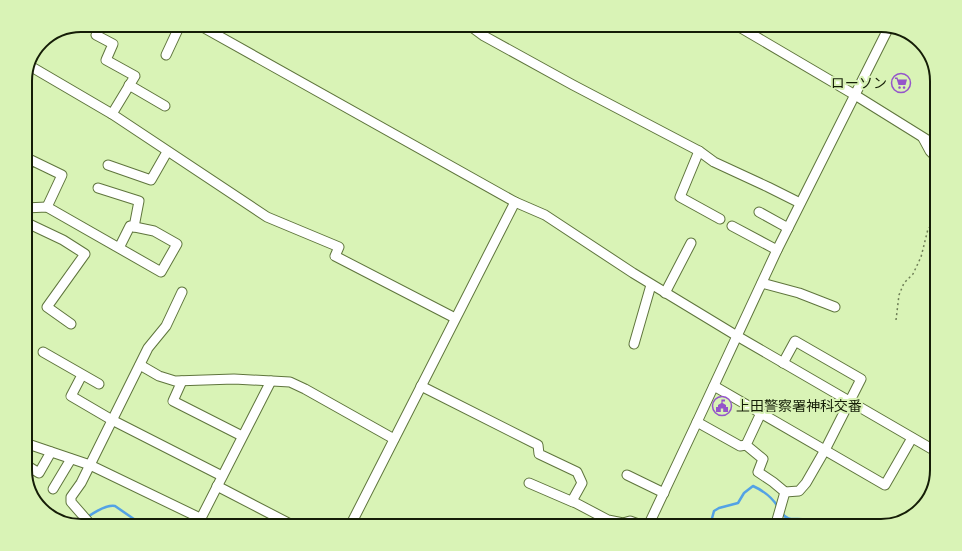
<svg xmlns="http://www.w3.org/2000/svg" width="962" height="551" font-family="Commissioner,'Noto Sans JP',sans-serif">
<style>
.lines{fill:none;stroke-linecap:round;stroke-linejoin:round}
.stream{stroke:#53a2e5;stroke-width:2.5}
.minor-casing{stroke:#5f753d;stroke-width:11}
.path{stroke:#6e7e56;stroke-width:1.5;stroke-dasharray:2 3;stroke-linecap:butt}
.minor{stroke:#fff;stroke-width:9}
.labels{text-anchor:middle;stroke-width:4;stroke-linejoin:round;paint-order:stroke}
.poi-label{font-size:14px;fill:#151d07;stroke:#d9f3b6;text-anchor:end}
.rim{fill:none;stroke:#151d07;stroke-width:2}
</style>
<rect width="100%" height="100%" fill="#d9f3b6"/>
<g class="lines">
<!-- stream -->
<g class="stream">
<path d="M 782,513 C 788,523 797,517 805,520 C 810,521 815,524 820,526"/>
<path d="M 711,522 L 714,511 L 719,508 L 738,503 L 744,493 L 753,486 C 764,491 772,497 778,507"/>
<path d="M 76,525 C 86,518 104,504 115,506 L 144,526"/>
</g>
<defs>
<g id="minor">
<polyline points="199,25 515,202 545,215 633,273 737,336 937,452"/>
<polyline points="469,25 484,36 573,85 699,151 714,162 768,187 800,203"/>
<polyline points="736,25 855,95 937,146"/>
<polyline points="96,35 113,44 106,60 135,76 112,114"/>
<polyline points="166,55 180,25"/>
<polyline points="30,66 112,114 267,217 339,247 335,256 455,318"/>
<polyline points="129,85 165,106"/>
<polyline points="923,138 930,151 937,158"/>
<polyline points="699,151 680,197 720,219"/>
<polyline points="108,165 151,180 167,152"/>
<polyline points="25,172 31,160 62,175 47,207"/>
<polyline points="98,188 139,201 134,227"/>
<polyline points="25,208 47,207 161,272 177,244 154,231 130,226 119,248"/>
<polyline points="759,212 788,228"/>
<polyline points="25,222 63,240 85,254 47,307 71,324"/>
<polyline points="732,226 777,250"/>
<polyline points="762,283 799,293 835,307"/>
<polyline points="665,293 691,243"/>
<polyline points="634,344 651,285"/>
<polyline points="43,352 99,384"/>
<polyline points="140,365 159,376 175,381 234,379 290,382 305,389 394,439"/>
<polyline points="82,375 71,396 112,420 222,476"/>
<polyline points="182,381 173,401 242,436"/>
<polyline points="421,386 538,445 539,454 577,472 582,483 572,501 608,520 623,523 630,521 644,526"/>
<polyline points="714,386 885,485 912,438"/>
<polyline points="761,413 746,445 763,459 758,472 773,482 785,492 799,491 806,483 825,450 861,379 795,341 783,363"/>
<polyline points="697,422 740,446 746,445"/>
<polyline points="25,443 90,465 200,518"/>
<polyline points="26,465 39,473 51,452"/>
<polyline points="627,475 664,493"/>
<polyline points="529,483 573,502"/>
<polyline points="217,486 294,526"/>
<polyline points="53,489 71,459"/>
<polyline points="712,525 714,526"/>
<polyline points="92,526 71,502 71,497 81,483 148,348 166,326 182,292"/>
<polyline points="197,526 271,381"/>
<polyline points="350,526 515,202"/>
<polyline points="648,526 697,422 777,250 889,27"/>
<polyline points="779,526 777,520 785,492"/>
</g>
</defs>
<!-- minor casing -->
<use href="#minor" class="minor-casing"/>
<!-- path -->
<polyline class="path" points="896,320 899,295 904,283 913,274 921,257 928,229 937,219"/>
<!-- minor -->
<use href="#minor" class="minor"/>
</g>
<!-- icons -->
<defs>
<symbol id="supermarket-ring" viewBox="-11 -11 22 22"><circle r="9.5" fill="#d9f3b6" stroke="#9455ca" stroke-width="1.5"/><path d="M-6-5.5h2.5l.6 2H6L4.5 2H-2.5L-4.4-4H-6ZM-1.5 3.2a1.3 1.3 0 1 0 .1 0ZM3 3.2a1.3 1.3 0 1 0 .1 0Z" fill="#9455ca"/></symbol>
<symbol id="civic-ring" viewBox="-11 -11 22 22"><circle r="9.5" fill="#d9f3b6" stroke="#9455ca" stroke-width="1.5"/><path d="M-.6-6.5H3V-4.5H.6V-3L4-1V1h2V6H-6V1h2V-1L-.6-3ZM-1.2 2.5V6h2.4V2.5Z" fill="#9455ca"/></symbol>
</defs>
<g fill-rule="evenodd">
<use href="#supermarket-ring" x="890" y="72" width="22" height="22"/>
<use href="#civic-ring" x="711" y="395" width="22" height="22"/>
</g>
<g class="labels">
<!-- poi labels -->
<g class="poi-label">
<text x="887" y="88">ローソン</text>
<text x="736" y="411" text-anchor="start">上田警察署神科交番</text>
</g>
</g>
<!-- crop -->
<path d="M0 0H962V551H0ZM81 32H881A49 49 0 0 1 930 81V470A49 49 0 0 1 881 519H81A49 49 0 0 1 32 470V81A49 49 0 0 1 81 32Z" fill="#d9f3b6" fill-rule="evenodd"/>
<path class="rim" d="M81 32H881A49 49 0 0 1 930 81V470A49 49 0 0 1 881 519H81A49 49 0 0 1 32 470V81A49 49 0 0 1 81 32Z"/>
</svg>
